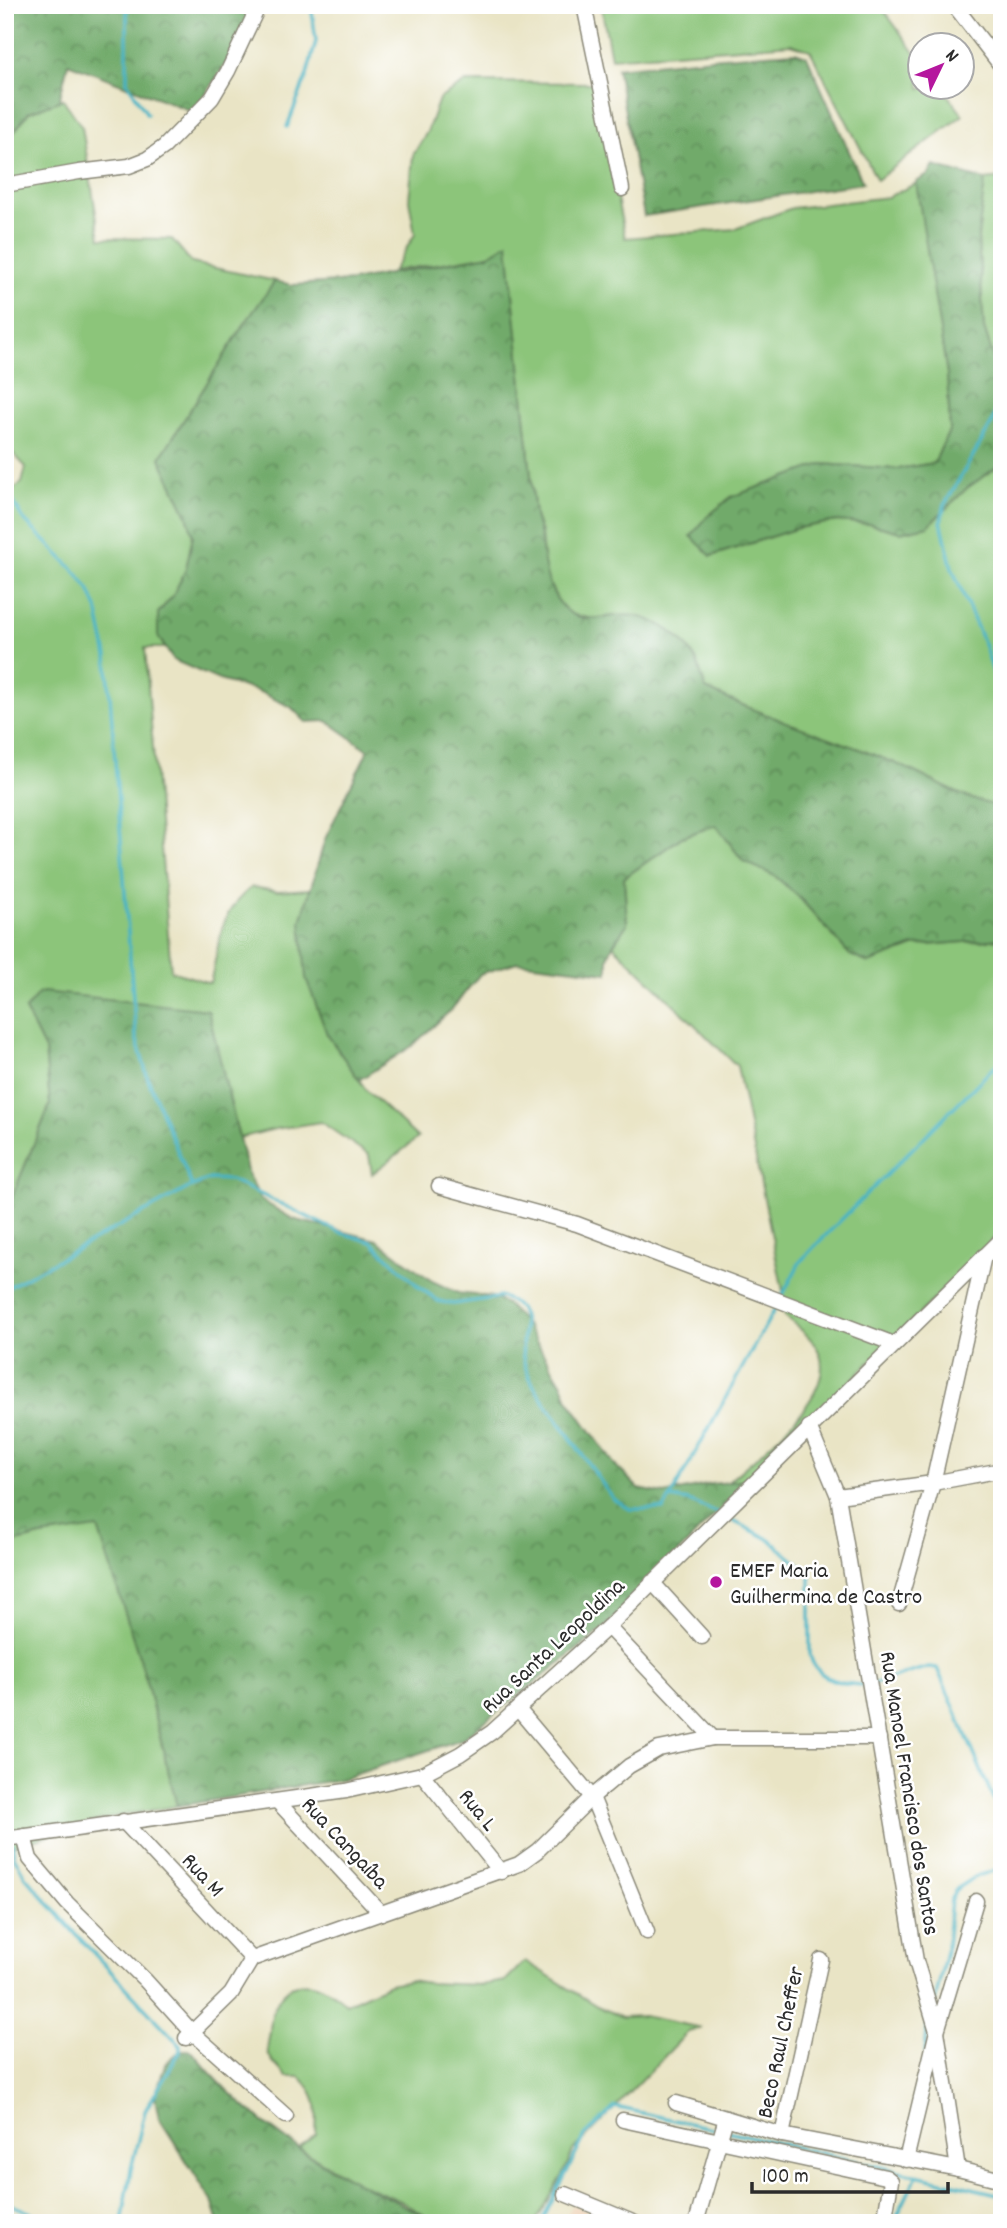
<svg xmlns="http://www.w3.org/2000/svg" width="1007" height="2228" font-family="Dekko,sans-serif">
<style>
.built{fill:#efd6bc}
.grass{fill:#8cc57a;stroke:#5c7852;stroke-width:2}
.forest{fill:url(#forest-crowns);stroke:#4e6a4a;stroke-width:2}
.lines{fill:none;stroke-linecap:round;stroke-linejoin:round}
.stream{stroke:#46b3c3;stroke-width:3.5}
.minor-casing{stroke:#8a8878;stroke-width:17}
.minor{stroke:#fff;stroke-width:14}
.poi-dot{fill:#b5179e;stroke:#fff;stroke-width:2.5}
.labels{text-anchor:middle;stroke-width:5;stroke-linejoin:round;paint-order:stroke}
.poi-label{font-size:23px;fill:#2b2b2b;stroke:#fff;text-anchor:start}
.street-label{font-size:23px;fill:#2b2b2b;stroke:#fff}
</style>
<defs>
<pattern id="forest-crowns" width="20" height="18" patternUnits="userSpaceOnUse" patternTransform="scale(1.75)"><rect width="20" height="18" fill="#71aa6a"/><path d="M2 6a3 3 0 1 1 6 0M12 15a3 3 0 1 1 6 0" fill="none" stroke="#5d8b57"/></pattern>
</defs>
<rect width="100%" height="100%" fill="#fff"/>
<filter id="ink" filterUnits="userSpaceOnUse"><feTurbulence type="fractalNoise" baseFrequency=".0143" numOctaves="2"/><feDisplacementMap in="SourceGraphic" scale="14" xChannelSelector="R" yChannelSelector="G"/><feConvolveMatrix kernelMatrix="1 2 1 2 8 2 1 2 1" color-interpolation-filters="sRGB"/></filter>
<filter id="wash" filterUnits="userSpaceOnUse"><feTurbulence type="fractalNoise" baseFrequency=".00686" numOctaves="4" result="noise"/><feDisplacementMap in="SourceGraphic" scale="28" xChannelSelector="R" yChannelSelector="G"/><feGaussianBlur stdDeviation="1.57" result="paint"/><feColorMatrix in="noise" values="0 0 0 0 0 0 0 0 0 0 0 0 0 0 0 0 0 1.4 0 .05"/><feComposite in="paint" operator="in"/></filter>
<g filter="url(#wash)">
<rect width="100%" height="100%" fill="#e9e4c5"/>
<!-- built -->
<polygon class="built" points="572,2205 618,2223 562,2223"/>
<!-- grass -->
<g class="grass">
<polygon points="601,5 884,5 882,8 919,58 920,88 942,88 963,115 877,180 810,50 791,44 611,58"/>
<path d="M 466,82 L 594,83 L 625,238 L 735,229 L 792,208 L 888,197 L 917,183 L 947,374 L 950,429 L 934,463 L 897,469 L 822,464 L 711,556 L 798,528 L 837,521 L 870,524 L 900,532 L 928,526 L 967,488 L 997,467 L 1002,466 L 1002,806 C 963,802 928,776 892,762 C 830,736 766,718 705,689 L 696,659 L 681,641 L 618,616 L 599,620 L 569,614 L 557,599 L 544,573 L 541,532 L 535,516 L 508,244 L 490,255 L 393,271 L 415,234 L 409,200 L 413,155 L 427,132 L 439,99 Z"/>
<path d="M 63,99 L 82,127 L 100,238 L 172,239 L 192,263 L 275,281 L 241,329 L 160,458 L 187,515 L 193,535 L 186,569 L 173,596 L 158,613 L 158,636 L 165,648 L 145,648 L 171,971 L 210,983 C 221,943 216,914 252,887 L 277,891 L 310,889 L 301,922 L 327,1034 L 367,1091 L 418,1138 L 372,1174 L 369,1155 L 321,1122 L 275,1129 L 239,1138 L 208,1011 L 25,1010 L 45,1050 L 50,1105 L 5,1214 L 5,495 L 22,483 L 26,467 L 5,445 L 5,144 L 29,112 Z"/>
<polygon points="1002,178 1002,374 998,372 984,328 978,237 985,180"/>
<path d="M 716,825 L 743,861 L 775,876 L 798,896 L 850,955 L 868,963 L 914,946 L 1002,939 L 1002,1230 L 963,1271 L 749,1480 L 728,1482 C 756,1456 841,1395 818,1350 C 811,1336 795,1325 784,1315 L 786,1306 L 737,1066 L 613,945 L 627,924 L 624,878 L 682,837 Z"/>
<polygon points="98,1527 143,1669 177,1806 112,1817 5,1848 5,1545 41,1536"/>
<path d="M 525,1961 L 597,2006 L 622,2017 L 643,2016 L 702,2028 L 688,2032 L 573,2151 L 563,2175 L 535,2223 L 437,2223 L 403,2202 L 354,2181 L 299,2148 L 316,2134 C 317,2107 320,2097 300,2077 L 287,2077 C 281,2070 270,2062 268,2052 C 266,2045 270,2037 270,2030 C 273,1979 312,1969 346,2004 L 389,1984 L 410,1980 L 428,1983 L 481,1985 L 505,1981 Z"/>
</g>
<!-- forest -->
<g class="forest">
<polygon points="5,5 255,5 227,62 194,112 68,63 59,101 29,112 5,144"/>
<polygon points="795,52 807,56 863,183 644,216 617,68 722,57"/>
<polygon points="934,166 985,180 978,237 984,328 998,372 1002,374 1002,466 997,467 967,488 928,526 900,532 870,524 837,521 798,528 711,556 691,536 707,517 731,497 822,464 897,469 934,463 950,429 947,374 916,182 928,175"/>
<path d="M 508,243 L 535,516 C 545,544 540,573 557,599 C 578,633 606,611 635,616 C 660,620 683,637 695,658 C 700,667 702,679 706,689 C 766,718 830,736 892,762 C 928,776 963,802 1002,806 L 1002,939 L 914,946 L 869,963 L 850,955 L 798,896 L 775,876 L 743,861 L 716,825 L 682,837 L 624,878 L 627,924 L 613,945 L 608,958 L 608,973 L 517,962 L 480,974 L 451,1010 L 412,1046 L 359,1080 L 327,1034 L 306,978 L 301,922 L 325,839 L 368,750 L 327,721 L 306,722 L 291,707 L 258,691 L 219,680 L 173,660 L 158,636 L 158,613 L 173,596 L 186,569 L 193,535 L 187,515 L 160,458 L 241,329 L 275,281 L 293,285 L 352,281 L 489,255 Z"/>
<polygon points="43,992 208,1010 248,1175 261,1200 293,1219 377,1240 432,1281 458,1293 492,1297 506,1304 525,1323 563,1386 568,1399 615,1465 639,1489 664,1494 711,1484 749,1480 602,1630 462,1739 342,1779 177,1806 143,1669 98,1528 41,1536 5,1545 5,1214 50,1105 45,1050 25,1010 38,994"/>
<path d="M 181,2050 L 188,2050 L 194,2054 C 236,2106 296,2152 355,2181 C 383,2196 410,2207 437,2223 L 219,2223 L 212,2201 L 159,2118 L 155,2098 L 165,2064 Z"/>
</g>
<g class="lines">
<!-- stream -->
<g class="stream">
<polyline points="127,5 127,82 147,114"/>
<polyline points="287,127 307,75 316,41 311,5"/>
<polyline points="1002,394 992,423 945,504 941,521 952,568 984,644 1002,699"/>
<polyline points="5,487 23,519 77,573 89,589 97,608 107,656 136,1037 148,1079 192,1186"/>
<path d="M 5,1289 L 192,1186 L 210,1179 L 231,1180 L 339,1232 L 372,1242 L 418,1286 L 438,1301 L 453,1304 L 502,1297 C 539,1312 516,1335 524,1362 C 530,1385 546,1404 560,1423 C 578,1448 595,1473 613,1499 L 630,1509 L 664,1509 L 777,1305"/>
<polyline points="781,1298 800,1262 812,1249 1002,1059"/>
<polyline points="670,1498 689,1501 718,1513"/>
<path d="M 725,1517 L 767,1538 L 810,1573 L 810,1655 C 816,1680 843,1685 866,1685"/>
<polyline points="873,1684 928,1667 937,1668 1002,1819"/>
<polyline points="5,1814 11,1836"/>
<polyline points="12,1843 14,1856 25,1876 72,1930 180,2045 180,2051 145,2111 131,2169 122,2223"/>
<polyline points="935,2002 947,1947 951,1899 955,1890 977,1876 1002,1868"/>
<polyline points="925,2053 928,2022"/>
<polyline points="727,2131 1002,2195"/>
<polyline points="5,2202 55,2223"/>
<polyline points="541,2223 585,2136 615,2107 720,2130"/>
<polyline points="894,2223 917,2175"/>
</g>
</g>
</g>
<g filter="url(#ink)">
<g class="lines">
<defs>
<g id="minor">
<polyline points="584,5 622,189"/>
<polyline points="954,5 1002,67"/>
<polyline points="5,185 79,172 129,166 147,159 164,147 212,98 228,71 259,5"/>
<polyline points="439,1186 577,1224 894,1344"/>
<polyline points="809,1427 838,1496 916,1961 937,2031 958,2169"/>
<polyline points="838,1496 933,1483 1002,1470"/>
<polyline points="652,1582 702,1637"/>
<polyline points="899,1604 933,1483 984,1256"/>
<polyline points="608,1627 713,1738"/>
<polyline points="518,1709 592,1797 647,1932"/>
<polyline points="422,1774 501,1872"/>
<polyline points="277,1801 381,1913"/>
<polyline points="123,1821 252,1959"/>
<polyline points="24,1836 30,1859 67,1903 145,1980 192,2032 286,2116"/>
<polyline points="5,1839 346,1791 422,1774 460,1754 492,1732 608,1627 1002,1239"/>
<polyline points="252,1959 519,1864 537,1851 592,1797 629,1766 659,1749 713,1738 879,1738"/>
<polyline points="186,2038 231,1994 252,1959"/>
<polyline points="676,2103 782,2135 958,2169 1002,2180"/>
<polyline points="623,2120 886,2177 891,2181 884,2223"/>
<polyline points="782,2135 821,1960"/>
<polyline points="906,2160 937,2031 976,1901"/>
<polyline points="565,2194 635,2223"/>
<polyline points="696,2223 726,2118"/>
</g>
</defs>
<!-- minor casing -->
<use href="#minor" class="minor-casing"/>
<!-- minor -->
<use href="#minor" class="minor"/>
</g>
</g>
<!-- markers -->
<circle class="poi-dot" cx="716" cy="1582" r="7"/>
<g class="labels">
<!-- poi labels -->
<g class="poi-label">
<text x="730" y="1577">EMEF Maria<tspan x="730" dy="26">Guilhermina de Castro</tspan></text>
</g>
<!-- street labels -->
<g class="street-label">
<text transform="translate(552 1645) rotate(-43)" y="8">Rua Santa Leopoldina</text>
<text transform="translate(911 1793) rotate(81)" y="8">Rua Manoel Francisco dos Santos</text>
<text transform="translate(479 1809) rotate(51)" y="8">Rua L</text>
<text transform="translate(346 1842) rotate(47)" y="8">Rua Cangaíba</text>
<text transform="translate(204 1874) rotate(47)" y="8">Rua M</text>
<text transform="translate(779 2042) rotate(-78)" y="8">Beco Raul Cheffer</text>
</g>
</g>
<!-- margin -->
<rect width="1007" height="2228" fill="none" stroke="#fff" stroke-width="28"/>
<!-- north arrow -->
<g transform="translate(941 66) rotate(47)"><circle r="33" fill="#ffffff" stroke="#aaaaaa" stroke-width="2"/>
<path d="M0-5L12 26L0 18L-12 26Z" fill="#b5179e"/>
<text y="-10" font-size="19" font-weight="bold" text-anchor="middle" fill="#2b2b2b">N</text>
</g>
<!-- scale -->
<path d="M752 2182v10h196v-10" fill="none" stroke="#2b2b2b" stroke-width="3.5"/>
<text x="762" y="2182" font-size="21" fill="#2b2b2b" stroke="#ffffff" stroke-width="5" paint-order="stroke">100 m</text>
</svg>
